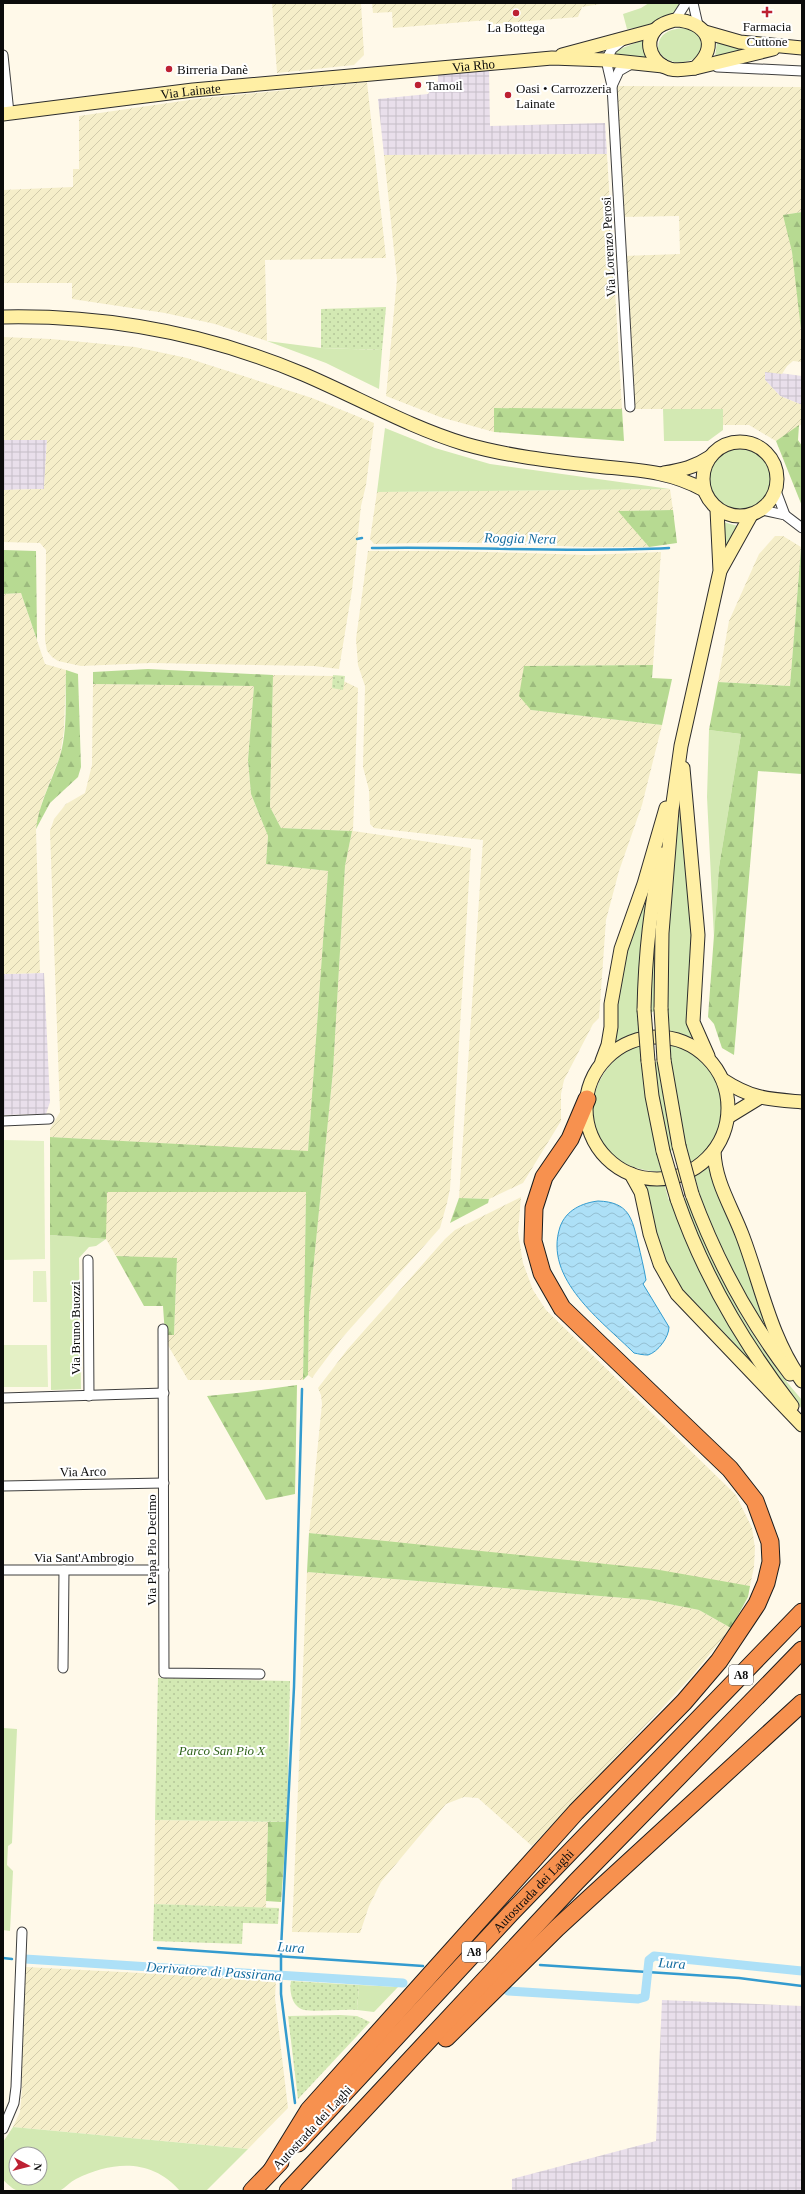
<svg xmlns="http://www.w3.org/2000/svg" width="805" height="2194" font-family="'Times New Roman',serif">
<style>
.industrial{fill:url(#industrial-grid)}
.farmland{fill:url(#farmland-furrows)}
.grass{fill:#d3e9b3;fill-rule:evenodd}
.forest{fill:url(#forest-firs)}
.park{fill:url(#park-dots)}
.pitch{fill:#e4f0c5}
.water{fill:url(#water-waves);stroke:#339bcf}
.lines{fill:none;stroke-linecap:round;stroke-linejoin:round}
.stream{stroke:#339bcf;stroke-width:2.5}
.canal{stroke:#ade0f7;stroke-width:9}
.street-casing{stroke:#3e3e3e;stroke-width:11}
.secondary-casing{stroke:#2d2d2d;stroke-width:15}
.highway-casing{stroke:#1c1c1c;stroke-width:19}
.street{stroke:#fff;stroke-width:9}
.secondary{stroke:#ffefa4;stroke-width:13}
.highway{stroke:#f7914f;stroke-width:17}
.secondary-bridge-casing{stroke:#2d2d2d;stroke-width:15;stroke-linecap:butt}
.secondary-bridge{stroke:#ffefa4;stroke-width:13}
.poi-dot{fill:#bd2133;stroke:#fff;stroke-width:1.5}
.labels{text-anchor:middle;stroke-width:4;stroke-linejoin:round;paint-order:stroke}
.shield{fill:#fff;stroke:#545454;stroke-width:1}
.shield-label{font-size:12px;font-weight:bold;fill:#0b0b0b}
.poi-label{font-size:13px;fill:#0b0b0b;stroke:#fff;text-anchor:start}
.street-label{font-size:13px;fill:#0b0b0b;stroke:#fff}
.park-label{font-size:13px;font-style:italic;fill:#2f631b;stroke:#fff}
.water-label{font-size:14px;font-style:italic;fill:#136b9e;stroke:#fff}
</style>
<defs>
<pattern id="industrial-grid" width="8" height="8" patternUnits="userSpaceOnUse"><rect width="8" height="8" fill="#e9dfeb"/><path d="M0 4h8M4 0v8" fill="none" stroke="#c6bec8"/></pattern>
<pattern id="farmland-furrows" width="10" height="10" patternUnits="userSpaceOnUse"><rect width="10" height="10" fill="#f5eec9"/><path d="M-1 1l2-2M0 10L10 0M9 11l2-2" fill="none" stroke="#d1cbab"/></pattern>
<pattern id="forest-firs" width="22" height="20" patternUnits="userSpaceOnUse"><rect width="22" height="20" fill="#b7da92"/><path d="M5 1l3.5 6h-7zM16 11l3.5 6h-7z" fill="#9cba7d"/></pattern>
<pattern id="park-dots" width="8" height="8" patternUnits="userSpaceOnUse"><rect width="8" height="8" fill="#d3e9b3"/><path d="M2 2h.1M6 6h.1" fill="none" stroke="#b4c699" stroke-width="1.8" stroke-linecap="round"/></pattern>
<pattern id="water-waves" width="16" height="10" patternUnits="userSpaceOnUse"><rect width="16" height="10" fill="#ade0f7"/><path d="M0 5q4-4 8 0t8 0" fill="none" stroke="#94bfd2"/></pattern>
</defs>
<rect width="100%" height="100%" fill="#fff9e9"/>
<!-- industrial -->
<g class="industrial">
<polygon points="489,70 490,126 605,123 607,154 384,155 378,99 428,94 438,81 438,75"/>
<polygon points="765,371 802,376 802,405 780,396 765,380"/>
<polygon points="47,439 44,489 3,490 3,440"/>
<polygon points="44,973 50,1102 46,1114 3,1115 3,974"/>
<polygon points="662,2000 802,2006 802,2191 512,2191 512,2179 656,2141"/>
</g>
<!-- farmland -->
<g class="farmland">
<polygon points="272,3 361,3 364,55 354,65 277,73"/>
<polygon points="372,3 607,3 582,7 578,17 493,24 488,20 393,28 392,12 373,13"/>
<polygon points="367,82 386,258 265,260 267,341 215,324 165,313 72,299 72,283 3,283 3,190 73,187 73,169 79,169 79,116 196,99"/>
<polygon points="615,86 802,87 802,212 784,215 792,252 797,285 801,321 802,362 793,361 787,366 782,374 765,372 765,380 780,396 802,405 802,424 776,441 749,425 723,425 723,409 629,409 623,256 680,254 679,216 622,217"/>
<polygon points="607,154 622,409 494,408 494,432 440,417 386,396 397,279 384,155"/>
<polygon points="3,337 51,339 135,347 187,358 312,398 374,423 366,485 361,506 352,590 339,669 314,666 151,663 81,666 58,661 52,657 47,651 45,640 46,550 40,543 3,542 3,490 44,489 47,440 3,440"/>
<polygon points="670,489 673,510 619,511 649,547 584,547 455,542 374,544 370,539 377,492"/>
<polygon points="775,536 783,536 801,547 790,686 718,682 729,621 759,554"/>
<polygon points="368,551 454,551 587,555 661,552 653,665 524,666 531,710 662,725 642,805 619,871 606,920 599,1018 593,1024 564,1080 561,1094 561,1121 523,1183 489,1199 459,1198 483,840 382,829 374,828 370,824 369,790 363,767 365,686 358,665 356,639"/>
<polygon points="21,593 45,664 66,670 64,730 60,756 42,802 36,829 40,973 3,974 3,594"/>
<polygon points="273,675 333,676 358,688 353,831 471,848 450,1189 447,1203 440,1228 341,1339 312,1378 308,1375 309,1311 333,1071 345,866 352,831 281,828 270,807"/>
<polygon points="93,684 254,686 248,760 251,794 268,836 266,864 328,871 308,1152 50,1137 50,1129 60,1112 50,831 54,819 66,804 85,793 92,765"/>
<polygon points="106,1192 306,1192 303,1380 188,1380 165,1340 165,1335 174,1335 177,1259 116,1256 106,1239"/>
<polygon points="521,1197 518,1232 523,1263 533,1290 546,1310 736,1495 752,1528 755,1548 754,1567 750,1586 309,1533 322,1404 321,1395 318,1388 347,1350 445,1239 455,1230"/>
<polygon points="307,1572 649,1600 699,1610 731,1628 691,1677 532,1846 478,1798 464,1797 446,1804 381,1882 369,1906 360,1933 292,1932"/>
<polygon points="155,1820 268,1822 266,1908 154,1904"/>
<polygon points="26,1967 276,1980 275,1998 288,2108 248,2149 13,2127 20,2112 22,2090 22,2032"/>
</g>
<!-- grass -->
<g class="grass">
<path d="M 649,3 L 682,3 C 669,21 648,27 627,29 L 623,14 L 641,8 Z"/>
<path d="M 684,28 C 700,32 704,40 699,56 C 685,65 665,66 658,49 C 658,33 670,29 684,28 Z"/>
<path d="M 644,37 L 643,45 L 646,59 L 614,55 C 621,45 636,46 644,37 Z"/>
<polygon points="717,42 749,48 715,57"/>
<polygon points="267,341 321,348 382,350 379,389 326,363"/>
<polygon points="663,409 723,409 723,430 708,441 664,441"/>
<polygon points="385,428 435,448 490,464 670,489 377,492"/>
<circle cx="740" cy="480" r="31"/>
<polygon points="723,522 738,526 725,555"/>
<polygon points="709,730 741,734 719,867 714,938 707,797"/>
<polygon points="681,804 691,895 694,1038 667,1032 663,978 677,830"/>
<polygon points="659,875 656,1011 649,1013"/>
<polygon points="645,891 648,892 640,1033 625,1037 615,1045 617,983"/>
<path d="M 668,1043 C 716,1051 737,1102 712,1142 C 707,1151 700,1160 691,1165 C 680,1126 671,1083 668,1043 Z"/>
<path d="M 641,1044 L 647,1106 L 661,1172 C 645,1171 630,1168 618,1159 C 573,1125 593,1061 641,1044 Z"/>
<polygon points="659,1061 661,1085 674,1150 667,1151 652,1063"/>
<polygon points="711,1163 777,1347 740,1292 697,1192 699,1191 694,1174"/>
<path d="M 643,1182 L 664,1183 L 669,1201 L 672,1200 C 695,1261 720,1317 759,1370 C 723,1336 685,1304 664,1258 C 656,1239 654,1219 649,1199 C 648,1193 644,1188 643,1182 Z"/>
<path d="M 689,1198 C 713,1271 751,1342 802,1400 L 802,1409 L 770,1370 L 718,1284 L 682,1199 Z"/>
<polygon points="50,1235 106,1239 96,1246 89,1247 79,1258 81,1389 51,1390"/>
<polygon points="3,1728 17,1729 12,1843 8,1846 7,1865 13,1871 10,1931 3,1930"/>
<polygon points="359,1985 398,1987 374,2012 357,2010"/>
<path d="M 13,2127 L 248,2149 L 206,2191 L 180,2191 C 152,2158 112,2161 76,2179 C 70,2182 66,2187 61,2190 C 56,2192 23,2192 18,2191 C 12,2189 8,2184 3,2180 L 3,2142 ZM 16,2154 L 40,2154 L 40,2178 L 16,2178 Z"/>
</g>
<!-- forest -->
<g class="forest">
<polygon points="802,212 802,338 792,252 783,215"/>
<polygon points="494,408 622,409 624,441 494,432"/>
<polygon points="799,425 798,440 802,446 802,506 776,441"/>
<polygon points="673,510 677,543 649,547 618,511"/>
<polygon points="802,535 802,774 758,771 734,1055 722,1048 714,1024 708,1017 719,867 741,734 709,730 718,682 790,686"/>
<polygon points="3,550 36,551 37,640 21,593 3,594"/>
<polygon points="653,665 652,678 672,679 662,725 531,710 519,696 524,666"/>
<polygon points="148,669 273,675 270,807 281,828 352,831 345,866 333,1071 309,1311 308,1375 303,1380 306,1192 107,1192 106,1239 50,1235 50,1137 308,1151 328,871 266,864 268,836 251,794 248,760 254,686 93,684 93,672"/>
<path d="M 66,670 L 78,674 L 81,767 L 78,777 L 50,803 L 36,829 C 39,803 52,781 60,756 C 68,729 65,698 66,670 Z"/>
<polygon points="459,1198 489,1199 488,1203 450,1223"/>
<polygon points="116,1256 177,1258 174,1335 165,1335 163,1306 144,1306"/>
<polygon points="297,1385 295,1494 266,1500 207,1396 247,1392"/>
<polygon points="309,1533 654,1569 750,1586 748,1597 731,1628 699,1610 649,1600 307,1572"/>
<polygon points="268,1822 287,1822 281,1902 266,1901"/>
</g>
<!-- park -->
<g class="park">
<polygon points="386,307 382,350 321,348 321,309"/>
<polygon points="333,675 345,676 343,690 332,688"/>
<polygon points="158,1678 290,1681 287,1822 155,1820"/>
<polygon points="154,1904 279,1908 278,1924 243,1923 242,1944 153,1941"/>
<path d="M 291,1981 L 359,1985 L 357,2010 C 341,2009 318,2012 304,2010 C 292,2007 289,1991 291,1981 Z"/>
<polygon points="340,2015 357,2016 370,2022 298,2099 288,2016"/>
</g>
<!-- pitch -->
<g class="pitch">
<polygon points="3,1140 44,1141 45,1259 3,1260"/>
<polygon points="33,1271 46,1271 47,1302 33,1302"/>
<polygon points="3,1345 47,1345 48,1387 3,1387"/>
</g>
<!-- water -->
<path class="water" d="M 598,1201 C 629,1202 632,1218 638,1243 C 641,1256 644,1268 646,1280 L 643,1284 L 669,1327 C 669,1337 658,1352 648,1355 C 643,1355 639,1354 634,1353 C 602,1321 543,1279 560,1227 C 566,1210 582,1203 598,1201 Z"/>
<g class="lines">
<!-- stream -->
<g class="stream">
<polyline points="357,539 362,538"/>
<path d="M 372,548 C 471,546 570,553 669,548"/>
<polyline points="158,1948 423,1966"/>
<polyline points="3,1958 12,1959"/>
<polyline points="540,1965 739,1978 802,1986"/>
<polyline points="295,2103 281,1994 281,1949 294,1687 302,1389"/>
</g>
<!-- canal -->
<g class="canal">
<polyline points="25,1959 403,1983"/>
<polyline points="508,1991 638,1999 645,1997 649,1960 654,1956 802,1971"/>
</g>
<defs>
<g id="street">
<polyline points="693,3 698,25"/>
<polyline points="675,20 686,3"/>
<polyline points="622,41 612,49 606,60 612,86 630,407"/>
<polyline points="3,55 9,113"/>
<polyline points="717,67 802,71"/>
<polyline points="612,86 619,71 633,63"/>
<polyline points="776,491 785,515"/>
<polyline points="762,510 785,515 802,528"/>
<polyline points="3,1121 49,1119"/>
<polyline points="88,1260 89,1396"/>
<polyline points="163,1329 164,1673 260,1674"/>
<polyline points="3,1398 164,1393"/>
<polyline points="3,1486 164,1483"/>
<polyline points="3,1570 164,1570"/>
<polyline points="63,1668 64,1570"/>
<polyline points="3,2129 14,2103 16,2087 22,1932"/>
</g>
<g id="secondary">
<path d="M 675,20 C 706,21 721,45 695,68 C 687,69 679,71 670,69 C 653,64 643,45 655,30 C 660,24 668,22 675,20 Z"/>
<polyline points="705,32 740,42 802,48"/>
<polyline points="562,55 655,30"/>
<polyline points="695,68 773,49"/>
<path id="s1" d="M 3,114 L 193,90 L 552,58 L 606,60 L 663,66"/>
<path d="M 3,317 C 106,315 208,334 303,374 C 357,397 409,427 465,444 C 507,456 551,461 595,466 C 634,470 668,470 704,490"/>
<circle cx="740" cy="479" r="37"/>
<path d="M 664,473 C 682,470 695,467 710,457"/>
<polyline points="721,569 751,515"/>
<polyline points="683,768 698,935 693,1022 708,1056"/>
<polyline points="661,1009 662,933 672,810 681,746 720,571 717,510"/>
<path d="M 644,1010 C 645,957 650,906 662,854"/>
<circle cx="657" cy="1108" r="71"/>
<polyline points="664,1060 679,1146"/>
<polyline points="602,1061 608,1045 611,1027 611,1004 621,949 644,884 666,808"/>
<polyline points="648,1061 652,1096 663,1151"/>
<path d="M 723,1080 C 752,1099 768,1099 802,1102"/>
<polyline points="728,1117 759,1098"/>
<path d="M 714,1151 C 715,1183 732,1207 743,1237 C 761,1285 771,1339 802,1381"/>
<polyline points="631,1174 641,1192 650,1234 660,1264 677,1294 802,1425"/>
<path d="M 692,1194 C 716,1259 748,1319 790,1374"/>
<path d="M 677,1199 C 703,1274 743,1343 792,1406"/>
</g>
<g id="highway">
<polyline points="446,2038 557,1928 802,1703"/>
<path id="s2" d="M 298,2143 L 510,1914 L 802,1612"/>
<polyline points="272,2170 309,2110 576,1812 684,1702 719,1661 757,1604 766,1583 771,1562 770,1542 755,1501 730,1469 562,1308 542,1273 533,1241 534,1208 544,1177 570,1139 587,1099"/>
<polyline points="252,2191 280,2162"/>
<polyline points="288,2191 576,1882 802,1650"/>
</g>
</defs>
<!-- street casing -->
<use href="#street" class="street-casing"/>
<!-- secondary casing -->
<use href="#secondary" class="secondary-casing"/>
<!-- highway casing -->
<use href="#highway" class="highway-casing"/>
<!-- street -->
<use href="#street" class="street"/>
<!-- secondary -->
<use href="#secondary" class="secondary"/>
<!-- highway -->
<use href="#highway" class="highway"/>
<defs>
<g id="secondary-bridge">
<polyline points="661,1009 664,1060"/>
<polyline points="644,1010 648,1061"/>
<polyline points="679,1146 692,1194"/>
<polyline points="663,1151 677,1199"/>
</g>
</defs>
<!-- secondary-bridge casing -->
<use href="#secondary-bridge" class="secondary-bridge-casing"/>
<!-- secondary-bridge -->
<use href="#secondary-bridge" class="secondary-bridge"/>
</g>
<!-- markers -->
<g class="poi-dot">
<path d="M765 6h4v4h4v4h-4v4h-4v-4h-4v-4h4z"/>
<circle cx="516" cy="13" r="4"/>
<circle cx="169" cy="69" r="4"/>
<circle cx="418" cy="85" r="4"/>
<circle cx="508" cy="95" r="4"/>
</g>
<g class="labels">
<!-- shield labels -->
<g class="shield">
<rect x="729" y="1665" width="24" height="20" rx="3"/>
<rect x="462" y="1942" width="24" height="20" rx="3"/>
</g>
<g class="shield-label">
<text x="741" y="1679">A8</text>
<text x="474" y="1956">A8</text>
</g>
<!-- poi labels -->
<g class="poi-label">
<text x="767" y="31" text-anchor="middle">Farmacia<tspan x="767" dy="15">Cuttone</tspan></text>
<text x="516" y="32" text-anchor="middle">La Bottega</text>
<text x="177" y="74">Birreria Danè</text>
<text x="426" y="90">Tamoil</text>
<text x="516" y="93">Oasi • Carrozzeria<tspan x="516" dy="15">Lainate</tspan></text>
</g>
<!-- street labels -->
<g class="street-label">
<text dy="5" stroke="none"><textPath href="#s1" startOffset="473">Via Rho</textPath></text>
<text dy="5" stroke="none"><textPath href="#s1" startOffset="189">Via Lainate</textPath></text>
<text transform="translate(608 247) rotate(-93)" y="5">Via Lorenzo Perosi</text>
<text transform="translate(75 1328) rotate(-90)" y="5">Via Bruno Buozzi</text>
<text transform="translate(83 1471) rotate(-1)" y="5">Via Arco</text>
<text transform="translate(151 1550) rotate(-90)" y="5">Via Papa Pio Decimo</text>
<text x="84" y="1562">Via Sant'Ambrogio</text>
<text dy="5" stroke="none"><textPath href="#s2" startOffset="345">Autostrada dei Laghi</textPath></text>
<text transform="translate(312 2127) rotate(-47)" y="5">Autostrada dei Laghi</text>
</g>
<!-- park labels -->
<g class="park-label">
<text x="222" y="1755">Parco San Pio X</text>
</g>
<!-- water labels -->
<g class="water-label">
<text transform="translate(520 538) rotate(1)" y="5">Roggia Nera</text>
<text transform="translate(291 1947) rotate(4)" y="5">Lura</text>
<text transform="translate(672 1963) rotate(4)" y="5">Lura</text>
<text transform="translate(214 1971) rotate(4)" y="5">Derivatore di Passirana</text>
</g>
</g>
<!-- border -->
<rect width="805" height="2194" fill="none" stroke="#0b0b0b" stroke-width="8"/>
<!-- north arrow -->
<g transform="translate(28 2166) rotate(97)"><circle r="19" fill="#ffffff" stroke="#9d9d9d"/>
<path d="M0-3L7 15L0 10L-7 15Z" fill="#bd2133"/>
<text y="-6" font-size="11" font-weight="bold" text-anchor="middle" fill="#0b0b0b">N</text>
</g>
</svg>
